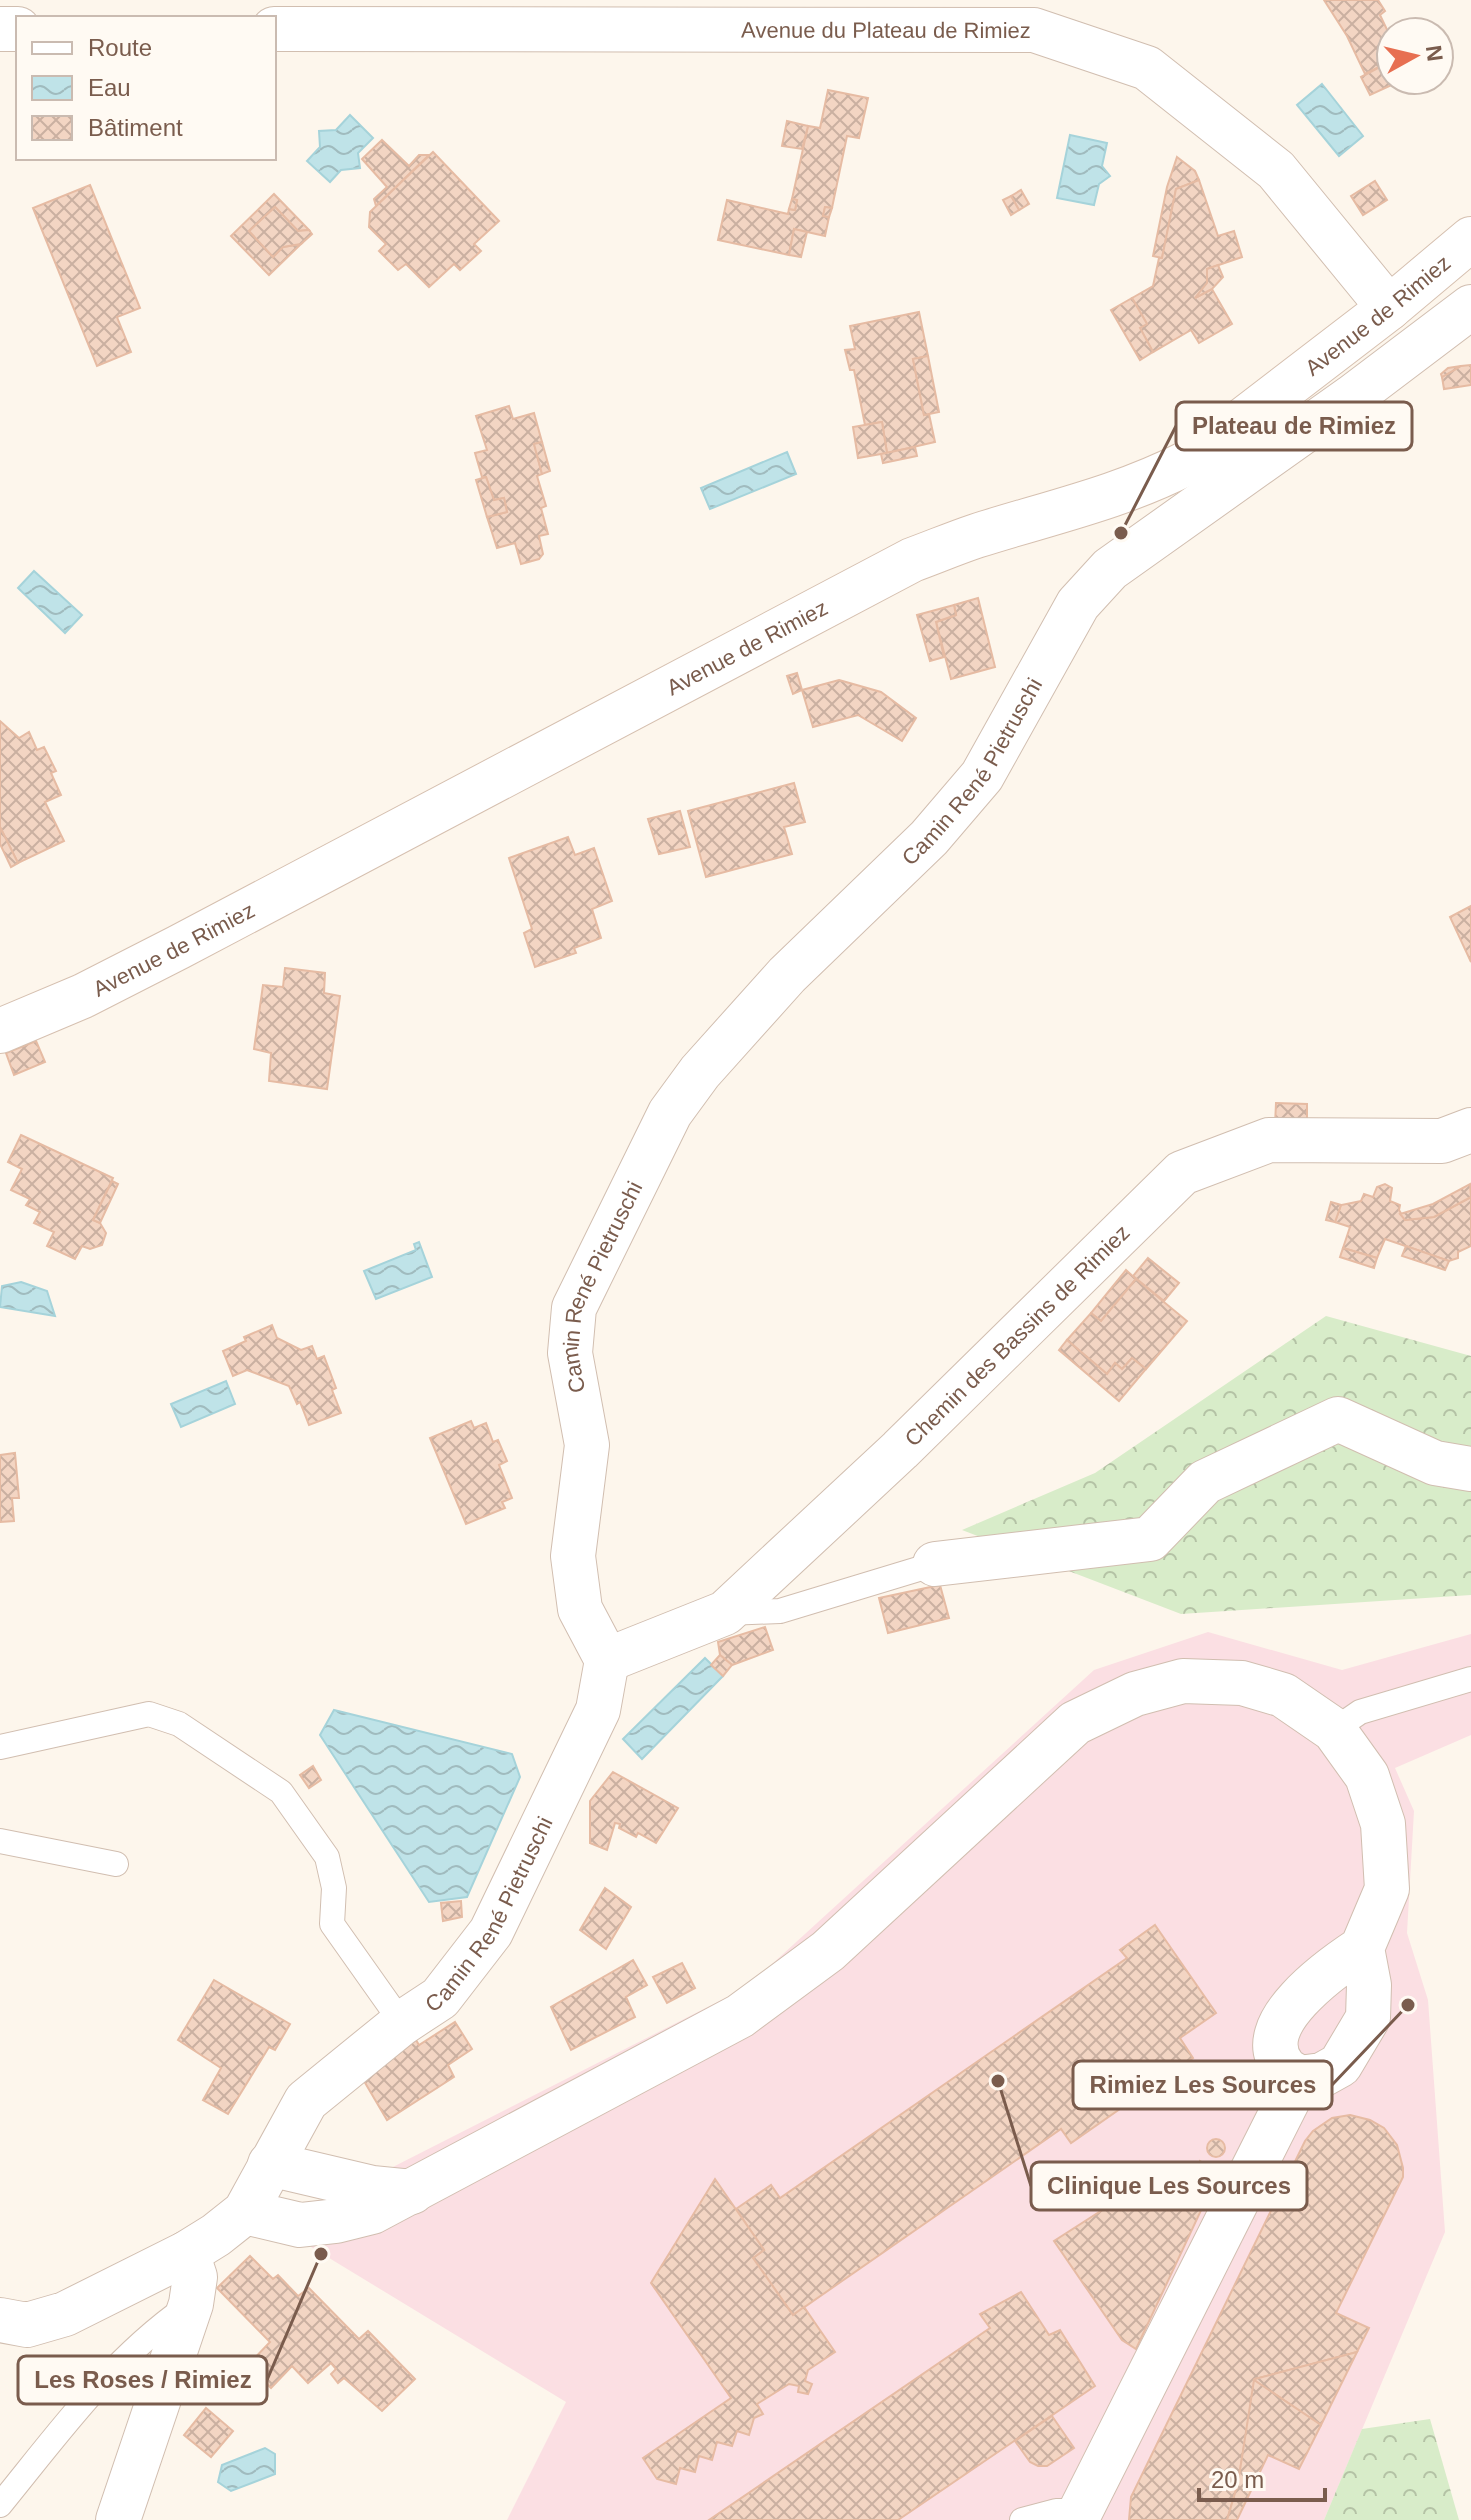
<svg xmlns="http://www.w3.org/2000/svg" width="1471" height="2520" font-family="Helvetica,sans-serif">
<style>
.medical{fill:#fbdfe3}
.forest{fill:url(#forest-crowns)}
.water{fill:url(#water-waves);stroke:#a5d3da;stroke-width:2}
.building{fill:url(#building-cross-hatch);stroke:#e6bba3;stroke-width:2}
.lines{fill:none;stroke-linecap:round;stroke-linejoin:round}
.lane-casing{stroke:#d1beb0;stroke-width:26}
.street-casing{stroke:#d1beb0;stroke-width:46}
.secondary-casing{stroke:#d6c0b0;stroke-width:46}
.lane{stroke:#fff;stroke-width:24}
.street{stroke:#fff;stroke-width:44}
.secondary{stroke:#fff;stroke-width:44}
.labels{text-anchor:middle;stroke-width:6;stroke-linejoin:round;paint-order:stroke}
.street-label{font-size:22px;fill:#7a5c4d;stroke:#fffaf3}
.leader{fill:none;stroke:#7a5c4d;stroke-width:3}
.callout-dot{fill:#7a5c4d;stroke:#fffaf3;stroke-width:3}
.callout{fill:#fffaf3;stroke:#7a5c4d;stroke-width:3}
.callout-label{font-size:24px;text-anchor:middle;font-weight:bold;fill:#7a5c4d}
</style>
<defs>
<pattern id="forest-crowns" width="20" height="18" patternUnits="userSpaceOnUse" patternTransform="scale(2)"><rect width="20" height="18" fill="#d8ecc9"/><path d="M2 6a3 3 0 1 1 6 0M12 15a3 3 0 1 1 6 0" fill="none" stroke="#b4c2a5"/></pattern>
<pattern id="water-waves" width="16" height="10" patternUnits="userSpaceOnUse" patternTransform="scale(2)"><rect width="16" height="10" fill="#bfe3e8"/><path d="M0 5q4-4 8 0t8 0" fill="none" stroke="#a0bbbe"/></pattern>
<pattern id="building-cross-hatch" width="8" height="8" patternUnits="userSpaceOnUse" patternTransform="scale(2)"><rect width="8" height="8" fill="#f3d5c3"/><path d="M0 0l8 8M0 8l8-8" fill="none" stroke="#cab0a1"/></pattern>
</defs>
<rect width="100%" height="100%" fill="#fdf6ec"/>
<!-- medical -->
<polygon class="medical" points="1208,1632 1342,1670 1471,1634 1471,1735 1395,1768 1414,1811 1407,1933 1428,2000 1445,2232 1324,2520 507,2520 566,2402 311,2247 328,2177 385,2171 747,1987 1094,1670"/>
<!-- forest -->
<g class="forest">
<polygon points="1326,1316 1471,1356 1471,1595 1181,1614 962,1530 1095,1473"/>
<polygon points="1430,2419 1459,2520 1324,2520 1362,2429"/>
</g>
<!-- water -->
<g class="water">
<polygon points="1322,84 1363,136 1339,156 1297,105"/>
<polygon points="350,115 373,138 358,153 360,168 341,170 330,182 307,161 320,147 319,131 336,130"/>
<polygon points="1070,135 1107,143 1102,166 1110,176 1099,184 1094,205 1057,198"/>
<polygon points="787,452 796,474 710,509 701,488"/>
<polygon points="34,571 82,615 65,633 18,588"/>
<polygon points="419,1242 432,1277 376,1299 364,1271 416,1250 414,1244"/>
<polygon points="21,1282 47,1291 55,1316 0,1307 2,1286"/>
<polygon points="226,1381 235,1404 181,1427 171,1404"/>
<polygon points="705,1658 723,1676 642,1759 623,1739"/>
<polygon points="334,1710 512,1754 520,1777 467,1897 429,1902 320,1735"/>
<polygon points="265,2448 275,2454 275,2474 231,2491 218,2482 222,2465"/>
</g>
<!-- building -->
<g class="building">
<polygon points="1324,0 1378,0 1385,11 1380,15 1391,38 1391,61 1365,74 1347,36"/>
<polygon points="1391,61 1391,80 1397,80 1396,83 1370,95 1361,77"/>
<polygon points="828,90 868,98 859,138 847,136 832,208 825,207 823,216 829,217 825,236 794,229 789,255 718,240 727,200 788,214 789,209 795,210 797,200 792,199 808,126 820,128"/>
<polygon points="787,121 808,126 802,149 782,146"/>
<polygon points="382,140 409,166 419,155 429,155 376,206 374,199 387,187 362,159"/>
<polygon points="433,152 499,221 474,244 481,251 460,270 454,264 429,287 406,264 398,270 379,251 386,244 369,227 370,212"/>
<polygon points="1177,157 1195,171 1199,180 1176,189 1162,258 1153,256 1167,187"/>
<polygon points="1199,180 1218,236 1234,231 1242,257 1207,269 1207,283 1195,298 1212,289 1232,324 1199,343 1191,330 1153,352 1140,328 1147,324 1132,298 1153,286 1159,258 1162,258 1176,189"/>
<polygon points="1375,181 1387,200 1363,215 1351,196"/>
<polygon points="90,185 140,308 117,317 131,352 97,366 33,208"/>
<polygon points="1021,190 1029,204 1019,210 1011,196"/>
<polygon points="274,194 309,230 298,231 275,207 249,231 273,257 283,247 301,244 269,275 231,236"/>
<polygon points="1011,196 1019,210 1011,215 1003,200"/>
<polygon points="792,199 797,200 795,210 789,209"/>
<polygon points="275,207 298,231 309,230 312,234 301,244 283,247 273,257 249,231"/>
<polygon points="825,207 832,208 829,217 823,216"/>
<polygon points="794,229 807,232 801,257 789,255"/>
<polygon points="1218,265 1223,277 1212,289 1195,298 1207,283 1207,269"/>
<polygon points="1132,298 1147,324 1140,328 1153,352 1140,360 1111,310"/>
<polygon points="919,312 928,356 913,359 924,415 929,414 935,442 887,453 882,422 865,425 854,370 850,370 845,350 855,349 850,326"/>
<polygon points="928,356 939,412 924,415 913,359"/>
<polygon points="1471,365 1471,385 1444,389 1442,377 1461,366"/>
<polygon points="1461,366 1442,377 1441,374 1448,368"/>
<polygon points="509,406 513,419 534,413 542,442 534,444 542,474 537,476 546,506 541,508 548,534 539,536 543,554 539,559 521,564 515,543 497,548 487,517 507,512 504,498 494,500 486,477 482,477 475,453 487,450 476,416"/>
<polygon points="882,422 887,453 858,458 853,427"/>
<polygon points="542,442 550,471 542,474 534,444"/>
<polygon points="915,447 917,456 883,463 881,454"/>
<polygon points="486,477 494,500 504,498 507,512 487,517 476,480"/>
<polygon points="978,598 995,667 951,679 936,622 956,615 954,605"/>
<polygon points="954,605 956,615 936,622 944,657 930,661 917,615"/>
<polygon points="797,673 802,690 793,694 787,676"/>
<polygon points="839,680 881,692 916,718 902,741 858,715 813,727 802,690"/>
<polygon points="0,721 19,738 29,732 37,750 44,747 56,771 51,773 61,795 45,802 64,841 18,863 0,827"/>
<polygon points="794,783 805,822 784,827 792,854 706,877 688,811"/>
<polygon points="680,811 690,847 659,854 648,819"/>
<polygon points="0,827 18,863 11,867 0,844"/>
<polygon points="568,837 575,855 594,848 612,901 592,909 601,938 574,948 576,953 535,967 524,933 532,929 509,858"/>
<polygon points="1471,906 1471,962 1450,917"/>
<polygon points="285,968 325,973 324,993 340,996 327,1089 269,1081 271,1053 254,1049 263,985 283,987"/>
<polygon points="36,1041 45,1062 14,1075 6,1053"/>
<polygon points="1276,1103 1307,1104 1307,1127 1275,1125"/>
<polygon points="21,1135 113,1178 93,1220 100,1223 106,1233 102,1245 90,1249 82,1246 75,1259 47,1246 54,1232 34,1223 40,1212 26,1205 30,1199 11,1190 22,1169 8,1162"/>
<polygon points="112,1181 118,1184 100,1223 93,1220"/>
<polygon points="1385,1184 1392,1188 1390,1201 1400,1205 1399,1210 1405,1220 1434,1217 1471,1197 1471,1246 1458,1252 1458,1258 1449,1261 1385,1239 1377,1258 1343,1248 1350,1227 1335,1222 1341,1205 1361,1201 1364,1194 1373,1197 1377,1187"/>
<polygon points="1470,1184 1471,1197 1434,1217 1405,1220 1400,1214 1433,1204"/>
<polygon points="1331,1202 1341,1205 1335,1222 1326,1220"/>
<polygon points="1406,1246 1449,1261 1445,1270 1402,1256"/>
<polygon points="1343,1248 1377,1258 1374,1268 1340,1257"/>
<polygon points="1148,1258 1179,1283 1164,1301 1133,1276"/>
<polygon points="1126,1270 1136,1279 1101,1321 1091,1313"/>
<polygon points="1136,1279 1187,1321 1146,1369 1132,1358 1122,1369 1115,1363 1107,1374 1067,1340 1091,1313 1101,1321"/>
<polygon points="272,1325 277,1338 301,1350 312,1346 317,1359 324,1356 336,1388 332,1390 341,1413 309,1425 300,1402 297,1404 289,1386 247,1370 233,1376 223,1351 246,1341 244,1337"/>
<polygon points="1067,1340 1107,1374 1115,1363 1122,1369 1132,1358 1146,1369 1119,1401 1059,1350"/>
<polygon points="471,1421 474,1428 486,1423 493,1442 498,1440 507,1461 499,1465 512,1498 502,1502 505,1508 466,1524 430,1438"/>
<polygon points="15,1453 19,1498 12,1498 14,1521 0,1522 0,1455"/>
<polygon points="940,1585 949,1618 888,1633 879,1598"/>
<polygon points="765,1627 773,1650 732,1665 720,1655 718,1642"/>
<polygon points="720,1655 732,1665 723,1676 711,1665"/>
<polygon points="313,1766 321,1780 309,1788 300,1775"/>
<polygon points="613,1772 678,1808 656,1843 638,1833 636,1837 619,1828 620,1824 615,1823 607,1850 590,1843 590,1801"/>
<polygon points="605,1888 631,1907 606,1949 580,1930"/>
<polygon points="461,1901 462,1917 443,1921 441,1903"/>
<polygon points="1155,1925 1216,2013 1180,2038 1193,2058 1071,2143 1061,2129 793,2315 753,2258 764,2250 736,2209 771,2185 780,2198 1127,1958 1120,1950"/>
<polygon points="633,1960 647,1985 626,1997 635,2017 571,2050 551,2007"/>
<polygon points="682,1963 695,1988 667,2003 653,1977"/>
<polygon points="214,1980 290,2024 275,2050 269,2047 228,2114 203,2100 221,2068 178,2040"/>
<polygon points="455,2022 472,2049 448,2065 454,2077 387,2120 364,2081 416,2040 419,2045"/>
<polygon points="1350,2115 1370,2120 1384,2128 1397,2145 1403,2168 1403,2177 1336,2313 1369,2328 1357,2352 1255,2379 1238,2483 1227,2520 1129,2520 1131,2497 1305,2141 1313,2131 1332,2118"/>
<circle cx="1216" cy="2148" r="9"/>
<polygon points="1200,2161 1219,2172 1136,2349 1122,2340 1054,2241 1157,2175 1179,2186 1186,2173 1193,2176"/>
<polygon points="715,2179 764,2250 753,2258 793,2315 804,2307 835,2352 808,2370 805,2381 812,2384 808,2394 798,2392 799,2386 789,2384 757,2404 763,2414 754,2418 749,2435 737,2431 732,2446 717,2442 712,2460 699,2456 695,2472 680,2468 676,2484 657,2479 643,2458 731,2398 651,2283"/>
<polygon points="250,2256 273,2279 278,2275 298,2296 309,2288 359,2339 368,2331 415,2379 382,2411 344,2378 338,2383 331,2374 336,2369 331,2363 308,2383 292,2366 271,2388 248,2365 270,2342 217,2288"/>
<polygon points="1021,2292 1049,2335 1060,2330 1095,2386 898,2520 709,2520 990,2328 980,2314"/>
<polygon points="1357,2352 1321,2425 1254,2380 1255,2379"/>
<polygon points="1254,2380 1321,2425 1299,2469 1268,2455 1237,2520 1227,2520 1238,2483"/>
<polygon points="206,2408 233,2431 211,2457 184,2435"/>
<polygon points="1052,2416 1074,2448 1047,2466 1038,2466 1030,2462 1015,2441"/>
</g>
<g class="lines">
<defs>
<g id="lane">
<polyline points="727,1613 780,1611 935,1564"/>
<polyline points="1334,1730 1360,1712 1471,1679"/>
<polyline points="0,1747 149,1714 179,1724 281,1792 327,1857 334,1888 332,1924 402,2023"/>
<polyline points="0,1841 116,1864"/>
<path d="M 0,2505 C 57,2435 111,2360 185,2308"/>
<polyline points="1022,2520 1056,2511 1080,2511"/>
</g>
<g id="street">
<polyline points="0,29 18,29"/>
<path id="s1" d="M 274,29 L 1034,30 L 1147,68 L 1276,170 L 1389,308"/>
<polyline points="935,1564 1150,1539 1205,1482 1338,1419 1435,1463 1471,1469"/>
<path id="s2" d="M 607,1660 L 725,1613 L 900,1450 L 1182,1173 L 1269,1140 L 1442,1141 L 1471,1130"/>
<polyline points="270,2164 372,2188 412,2192"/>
<path d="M 245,2212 L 300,2225 L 336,2221 L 372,2212 L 740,2016 L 828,1951 L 1075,1723 L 1135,1694 L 1183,1681 L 1242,1683 L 1283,1695 L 1334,1730 L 1367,1776 L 1383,1824 L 1387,1889 L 1362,1948 L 1369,1985 L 1368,2018 L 1340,2065 L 1322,2075 L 1299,2078 C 1294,2074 1287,2071 1284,2067 C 1248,2026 1333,1967 1362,1948"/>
<path id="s3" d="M 0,2320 L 27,2325 L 65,2314 L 187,2253 L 216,2235 L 245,2212 L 306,2101 L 402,2023 L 440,1998 L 491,1932 L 598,1710 L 607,1660 L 580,1609 L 573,1556 L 587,1445 L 570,1353 L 574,1308 L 670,1113 L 700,1072 L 787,975 L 929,838 L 982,776 L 1078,604 L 1110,569 L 1352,397 L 1471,307"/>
<polyline points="118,2520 191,2304 195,2277 187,2253"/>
<polyline points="1076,2520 1299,2078"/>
</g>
<g id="secondary">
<path id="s4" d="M 0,1031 L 83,996 L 179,947 L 912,560 C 934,552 955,543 976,536 C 1048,513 1119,498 1187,463 L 1389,308 L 1471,239"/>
</g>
</defs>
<!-- lane casing -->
<use href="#lane" class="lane-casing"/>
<!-- street casing -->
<use href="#street" class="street-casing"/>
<!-- secondary casing -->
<use href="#secondary" class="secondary-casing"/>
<!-- lane -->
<use href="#lane" class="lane"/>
<!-- street -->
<use href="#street" class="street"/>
<!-- secondary -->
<use href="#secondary" class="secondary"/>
</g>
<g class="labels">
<!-- street labels -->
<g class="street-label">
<text dy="8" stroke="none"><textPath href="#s1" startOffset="612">Avenue du Plateau de Rimiez</textPath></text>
<text dy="8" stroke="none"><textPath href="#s4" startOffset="1560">Avenue de Rimiez</textPath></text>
<text dy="8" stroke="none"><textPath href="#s4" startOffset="840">Avenue de Rimiez</textPath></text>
<text dy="8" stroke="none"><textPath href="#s3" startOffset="1988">Camin René Pietruschi</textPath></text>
<text dy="8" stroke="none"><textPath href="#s4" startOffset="192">Avenue de Rimiez</textPath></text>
<text dy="8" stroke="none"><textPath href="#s3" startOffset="1340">Camin René Pietruschi</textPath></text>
<text dy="8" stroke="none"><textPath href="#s2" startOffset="530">Chemin des Bassins de Rimiez</textPath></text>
<text dy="8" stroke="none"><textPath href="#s3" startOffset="668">Camin René Pietruschi</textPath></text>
</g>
</g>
<!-- callouts -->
<path class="leader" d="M1121 533L1176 426M1408 2005L1332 2085M998 2081L1031 2186M321 2254L267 2380"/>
<g class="callout-dot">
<circle cx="1121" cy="533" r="8"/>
<circle cx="1408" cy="2005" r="8"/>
<circle cx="998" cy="2081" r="8"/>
<circle cx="321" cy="2254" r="8"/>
</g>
<g class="callout">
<rect x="1176" y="402" width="236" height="48" rx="8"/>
<rect x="1073" y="2061" width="259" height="48" rx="8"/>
<rect x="1031" y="2162" width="276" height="48" rx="8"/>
<rect x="18" y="2356" width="249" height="48" rx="8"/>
</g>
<g class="callout-label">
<text x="1294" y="434">Plateau de Rimiez</text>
<text x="1203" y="2093">Rimiez Les Sources</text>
<text x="1169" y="2194">Clinique Les Sources</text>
<text x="143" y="2388">Les Roses / Rimiez</text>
</g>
<!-- legend -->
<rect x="16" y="16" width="260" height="144" fill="#fffaf3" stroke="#cabbb1" stroke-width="2"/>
<rect x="32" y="42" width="40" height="12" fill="#ffffff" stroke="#cabbb1" stroke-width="2"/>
<text x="88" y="56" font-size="24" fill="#7a5c4d">Route</text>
<rect x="32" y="76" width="40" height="24" fill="url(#water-waves)" stroke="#cabbb1" stroke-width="2"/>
<text x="88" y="96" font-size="24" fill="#7a5c4d">Eau</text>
<rect x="32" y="116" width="40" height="24" fill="url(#building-cross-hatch)" stroke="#cabbb1" stroke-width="2"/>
<text x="88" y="136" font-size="24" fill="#7a5c4d">Bâtiment</text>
<!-- north arrow -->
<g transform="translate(1415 56) rotate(82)"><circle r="38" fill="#fffaf3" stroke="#cabbb1" stroke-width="2"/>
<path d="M0-6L14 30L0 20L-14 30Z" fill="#e76f51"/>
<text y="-12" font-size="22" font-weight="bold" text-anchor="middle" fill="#7a5c4d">N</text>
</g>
<!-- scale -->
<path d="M1199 2488v12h126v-12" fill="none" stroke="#7a5c4d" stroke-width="4"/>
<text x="1211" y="2488" font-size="24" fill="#7a5c4d" stroke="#fffaf3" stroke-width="6" paint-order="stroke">20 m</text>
</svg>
